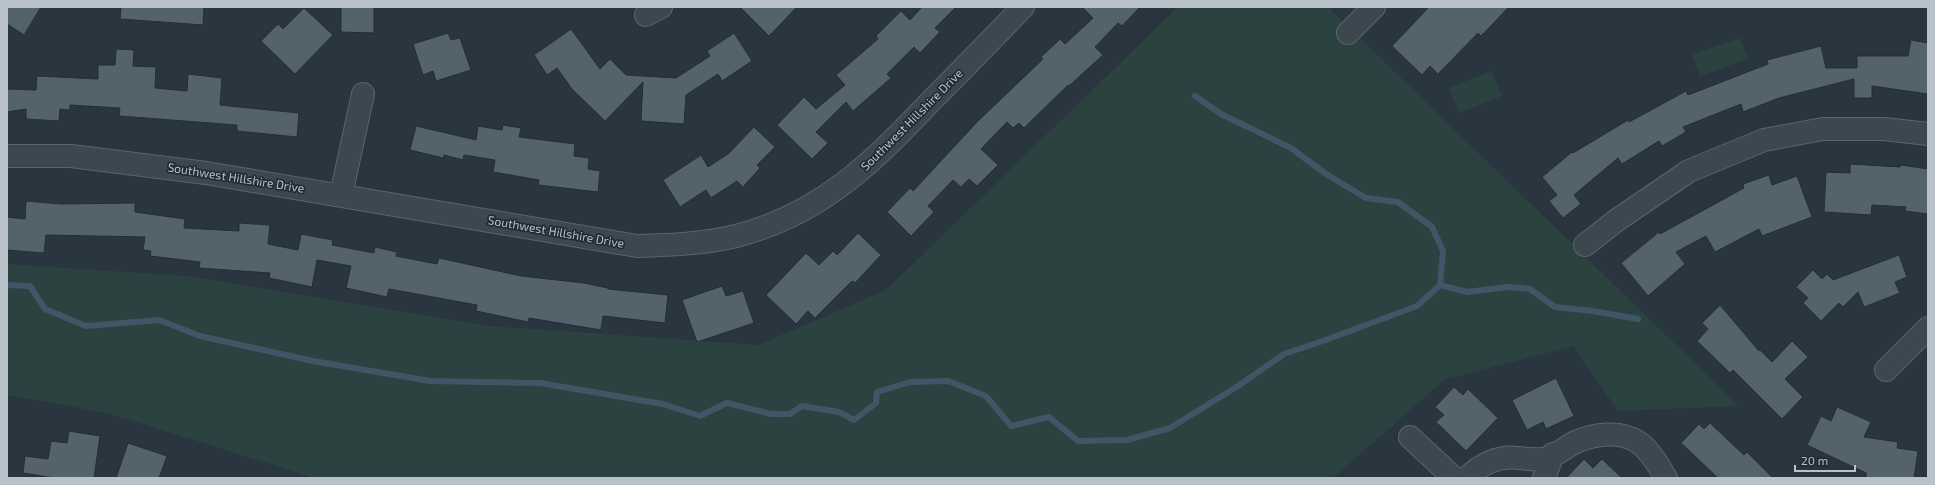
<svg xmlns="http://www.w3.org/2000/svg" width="1935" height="485" font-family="'Exo 2',sans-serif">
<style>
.green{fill:#2c4240}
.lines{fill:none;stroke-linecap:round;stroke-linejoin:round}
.stream{stroke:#405666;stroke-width:6}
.building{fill:#54626b;stroke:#232e36}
.minor-casing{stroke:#5a656c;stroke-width:24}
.minor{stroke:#3d474f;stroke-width:22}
.labels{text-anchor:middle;stroke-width:3.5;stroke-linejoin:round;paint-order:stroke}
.street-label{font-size:12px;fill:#b9c2c9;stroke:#212c34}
</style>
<rect width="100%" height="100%" fill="#29353f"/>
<!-- green -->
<g class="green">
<polygon points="1178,7 1328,7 1739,406 1618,411 1573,346 1444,380 1333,478 315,478 107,413 7,395 7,264 187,276 490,326 758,345 886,290"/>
<polygon points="1740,38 1748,59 1700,76 1692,54"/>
<polygon points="1491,71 1502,96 1459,113 1449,88"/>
</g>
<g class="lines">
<!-- stream -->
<g class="stream">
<polyline points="1195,96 1221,114 1291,148 1326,174 1366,198 1398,202 1432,227 1443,251 1440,285"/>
<polyline points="7,285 30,286 45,309 86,326 159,320 200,336 313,361 430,381 540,383 663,404 700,416 727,403 771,414 790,414 802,406 839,412 854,420 876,403 877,392 910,382 948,381 986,396 1011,426 1049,417 1078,441 1127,440 1170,428 1238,386 1284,354 1320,342 1417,306 1440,285 1467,292 1508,287 1530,289 1555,307 1593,311 1638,319"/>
</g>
</g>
<!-- building -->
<g class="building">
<polygon points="7,7 41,7 24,35 7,24"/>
<polygon points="121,7 204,7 203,25 120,19"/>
<polygon points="341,7 374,7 374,33 341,32"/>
<polygon points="740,7 797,7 769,36"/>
<polygon points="922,7 956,7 935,28 940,32 920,53 914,47 887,74 891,78 853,111 846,102 816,132 828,143 812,159 777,125 804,97 816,109 845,85 836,75 878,39 876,36 901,11 910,20"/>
<polygon points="1082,7 1140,7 1122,26 1118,23 1095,47 1103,55 1069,86 1068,85 1024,128 1019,123 1013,128 1007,122 981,149 998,165 977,186 969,179 961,187 953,180 928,206 934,212 911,236 887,212 910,188 913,191 978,121 1043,59 1041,57 1060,39 1065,44 1093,18"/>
<polygon points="1429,7 1509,7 1481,36 1478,33 1438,74 1430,66 1422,75 1392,46"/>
<polygon points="304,8 333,35 295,74 261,41 278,24 283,29"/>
<polygon points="571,29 600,69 610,59 626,75 676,78 710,56 707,51 734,33 752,61 722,81 718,74 686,95 684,124 641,121 643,82 605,121 572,89 557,68 547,75 534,55"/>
<polygon points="448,33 451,40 460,38 471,70 436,81 433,71 423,75 413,44"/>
<polygon points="1911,40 1928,43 1928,94 1872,86 1872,98 1854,98 1854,79 1779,98 1743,112 1741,104 1683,127 1686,132 1662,146 1659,141 1622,164 1618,158 1574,195 1581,204 1563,218 1549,201 1557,195 1542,177 1572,152 1573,153 1628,120 1629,122 1686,91 1688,95 1768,64 1767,60 1821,46 1826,68 1857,68 1857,56 1908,56"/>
<polygon points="116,49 134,50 133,66 156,67 155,88 187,91 188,74 222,78 220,105 299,113 297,137 237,131 237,125 119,116 120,108 70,105 70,110 60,109 59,121 26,119 26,109 7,112 7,89 36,90 37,76 98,79 98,65 115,65"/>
<polygon points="503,125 521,128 519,137 575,144 574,156 589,158 588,169 600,171 598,192 538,185 539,180 493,172 495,160 464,155 463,160 444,155 443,158 410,150 416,126 476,140 478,126 502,130"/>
<polygon points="754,127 775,147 757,165 760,168 743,187 737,181 711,198 706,190 680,207 663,180 701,155 708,167 728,154"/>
<polygon points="1850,164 1900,167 1901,165 1928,169 1928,214 1905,211 1906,207 1872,205 1871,215 1824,212 1826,172 1850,173"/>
<polygon points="1769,175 1772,185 1797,176 1812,217 1762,236 1759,229 1715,252 1706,236 1676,252 1685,264 1648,296 1621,263 1659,232 1660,234 1744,188 1743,184"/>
<polygon points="26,201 61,204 135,203 135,212 185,219 184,228 239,231 239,223 270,225 268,244 298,250 301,234 333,240 332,245 374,253 375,247 397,252 396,256 437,264 439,258 521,276 584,283 608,288 608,289 668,295 665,323 603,316 601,330 529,318 528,322 476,311 477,305 389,289 387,297 346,288 351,266 317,260 312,287 269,278 270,273 199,268 200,262 150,256 151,251 143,250 145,237 46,235 44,253 7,250 7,217 25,219"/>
<polygon points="858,233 881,255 855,283 852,281 815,318 808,311 796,324 766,295 806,253 819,265 833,251 837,255"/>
<polygon points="1899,255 1907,277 1895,282 1900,293 1864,307 1858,292 1843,307 1839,303 1821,321 1803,303 1808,298 1796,287 1813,270 1822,279 1827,274 1833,280"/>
<polygon points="722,286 726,296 743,291 754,323 697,342 682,300"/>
<polygon points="1720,305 1759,351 1760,350 1772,362 1792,341 1808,357 1785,379 1803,397 1782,419 1733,370 1730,373 1697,341 1708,329 1702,323"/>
<polygon points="1556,378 1574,416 1546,429 1543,422 1527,430 1512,400"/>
<polygon points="1454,387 1463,395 1468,389 1498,418 1466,451 1436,422 1444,415 1435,407"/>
<polygon points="1837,407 1871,422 1864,437 1898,442 1897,448 1918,451 1914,478 1866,478 1866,473 1807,445 1821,416 1831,421"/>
<polygon points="1710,423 1744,455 1747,452 1773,478 1718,478 1681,443 1699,424 1704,429"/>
<polygon points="69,431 100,436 94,478 54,478 23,473 25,456 48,459 51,441 67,443"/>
<polygon points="128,443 167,456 159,478 116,478"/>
<polygon points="1584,459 1593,468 1602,459 1622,478 1566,478"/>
</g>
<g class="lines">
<defs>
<g id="minor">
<polyline points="646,15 661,7"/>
<polyline points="1348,33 1374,7"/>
<path d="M 7,156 L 71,156 L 206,173 L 637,246 C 670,245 703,244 736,236 C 822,214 873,162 932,100 C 963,69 993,38 1023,7"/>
<polyline points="341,195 363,94"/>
<polyline points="1585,245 1617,220 1689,171 1764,140 1823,129 1884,129 1928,134"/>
<polyline points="1886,370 1928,328"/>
<polyline points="1410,437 1454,478"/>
<path d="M 1467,478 C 1480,464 1500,455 1519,458 C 1528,459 1534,460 1543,459 C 1555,457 1565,447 1576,442 C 1594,434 1620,430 1638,442 C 1650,450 1659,466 1666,478"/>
<polyline points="1544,478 1553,454"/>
</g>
</defs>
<!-- minor casing -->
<use href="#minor" class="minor-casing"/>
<!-- minor -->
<use href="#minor" class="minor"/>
</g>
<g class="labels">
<!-- street labels -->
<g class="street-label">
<text transform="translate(912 120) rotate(-45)" y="4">Southwest Hillshire Drive</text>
<text transform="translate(236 178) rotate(9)" y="4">Southwest Hillshire Drive</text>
<text transform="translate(556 232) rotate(10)" y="4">Southwest Hillshire Drive</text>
</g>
</g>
<!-- border -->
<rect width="1935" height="485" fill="none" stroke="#b9c2c9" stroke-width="16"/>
<!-- scale -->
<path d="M1795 465v6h60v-6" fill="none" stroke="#b9c2c9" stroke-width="2"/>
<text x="1801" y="465" font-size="12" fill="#b9c2c9" stroke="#212c34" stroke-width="3" paint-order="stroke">20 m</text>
</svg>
